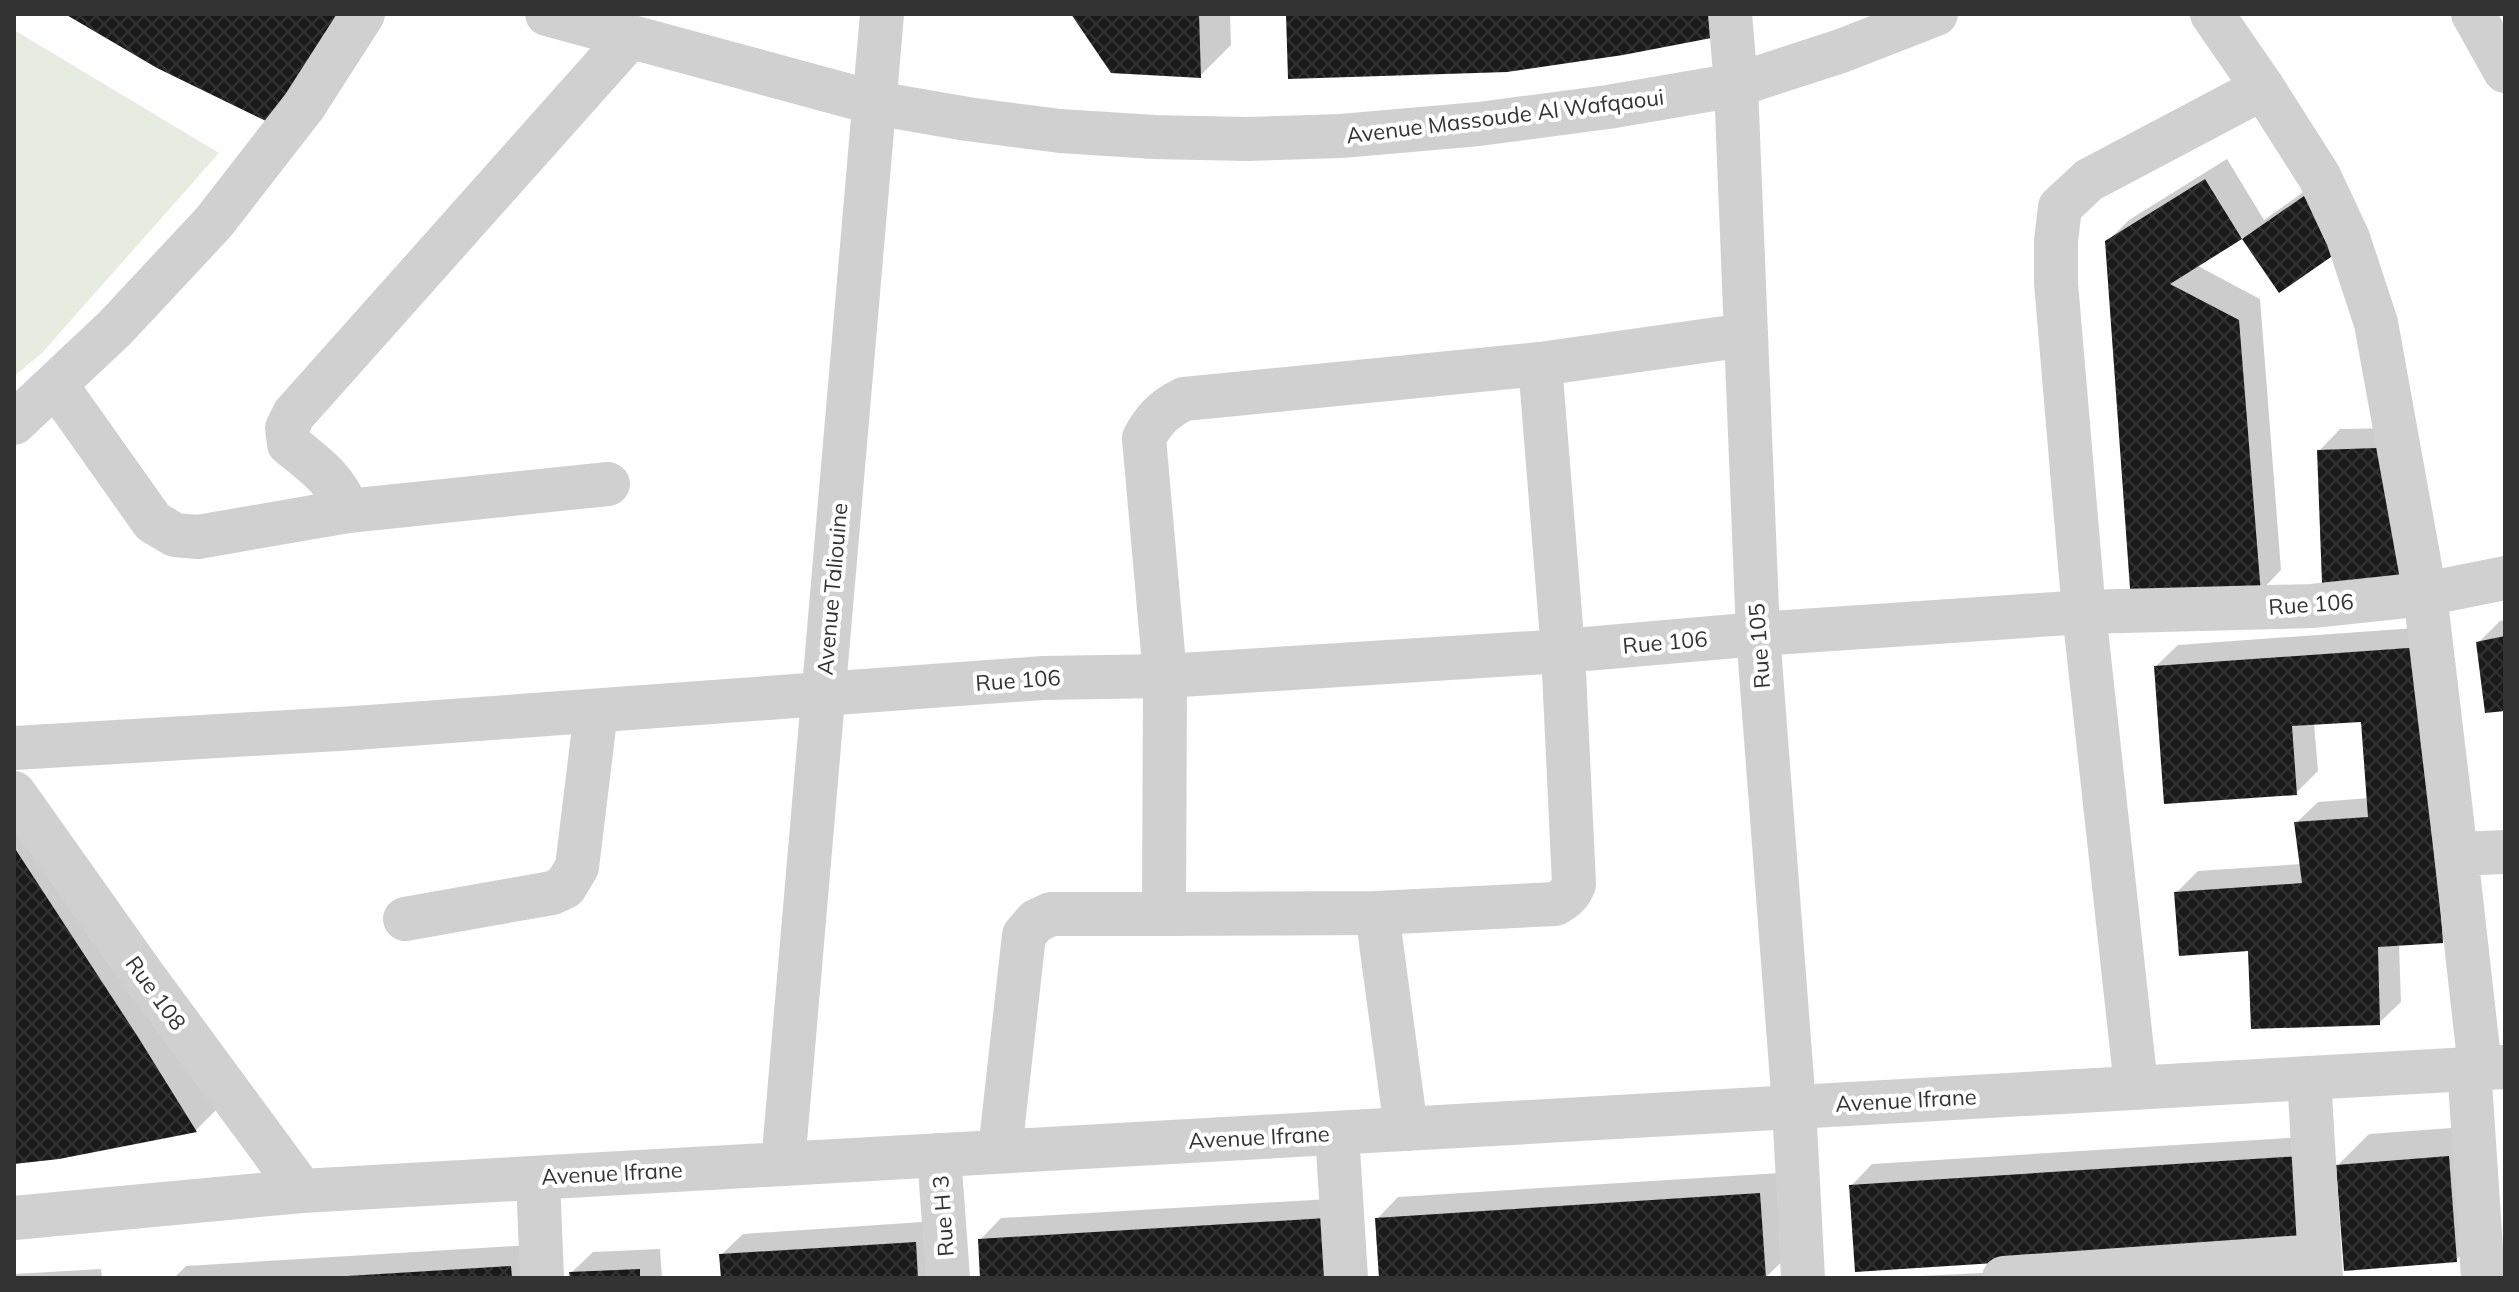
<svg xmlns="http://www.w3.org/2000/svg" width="2519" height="1292" font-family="Mulish,sans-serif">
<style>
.green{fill:#e6ecdf}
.shadow{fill:#0003}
.building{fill:url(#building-cross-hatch)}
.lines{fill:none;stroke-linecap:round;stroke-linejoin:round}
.minor{stroke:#d0d0d0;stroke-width:44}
.labels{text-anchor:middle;stroke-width:8;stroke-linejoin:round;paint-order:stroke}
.street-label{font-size:22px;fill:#333;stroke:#fff}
</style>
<defs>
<pattern id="building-cross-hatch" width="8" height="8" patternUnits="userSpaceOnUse" patternTransform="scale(2)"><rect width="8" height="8" fill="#1a1a1a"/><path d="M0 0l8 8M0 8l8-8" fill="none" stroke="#333"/></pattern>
</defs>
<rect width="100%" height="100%" fill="#fff"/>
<!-- green -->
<polygon class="green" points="14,30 219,153 41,354 14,376"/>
<!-- shadow -->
<g class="shadow">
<polygon points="1074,14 1230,14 1231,45 1200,76"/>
<polygon points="2227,159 2264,220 2326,176 2280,290 2242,237 2196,265 2260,299 2281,570 2260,592 2107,242 2129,220"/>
<polygon points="2399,428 2424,494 2319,451 2340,429"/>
<polygon points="2505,620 2505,709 2478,643 2500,621"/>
<polygon points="2443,626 2464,919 2443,941 2399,944 2401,1002 2379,1023 2176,893 2198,871 2302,864 2296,823 2318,802 2369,798 2363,720 2314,723 2318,771 2296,793 2156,666 2178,645"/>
<polygon points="14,795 217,1109 196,1130 59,1157 14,1161"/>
<polygon points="2479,1126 2488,1229 2456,1260 2338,1165 2369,1134"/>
<polygon points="2322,1136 2328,1219 1851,1186 1872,1164"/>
<polygon points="1781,1173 1787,1257 1765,1278 1381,1278 1377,1219 1398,1197"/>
<polygon points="1347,1198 1352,1278 982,1278 980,1240 1001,1218"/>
<polygon points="937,1221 941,1278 723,1278 721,1255 743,1234"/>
<polygon points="532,1245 534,1278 174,1278 186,1266"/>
<polygon points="660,1249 662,1278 572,1278 571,1273 593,1252"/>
<polygon points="2131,1266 2132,1278 1878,1278"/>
<polygon points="101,1269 102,1278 14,1278 14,1274"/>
</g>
<!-- building -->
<g class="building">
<polygon points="65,14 348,14 270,123 157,68"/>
<polygon points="1071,14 1199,14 1201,78 1111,73"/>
<polygon points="1286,14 1725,14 1727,35 1623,55 1507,72 1288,79"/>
<polygon points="2205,179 2242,239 2170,284 2239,320 2261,594 2131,602 2105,241"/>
<polygon points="2304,196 2341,250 2279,293 2242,239"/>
<polygon points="2377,448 2405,580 2322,583 2317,450"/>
<polygon points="2505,636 2505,711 2485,713 2476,642"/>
<polygon points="2422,647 2443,943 2378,947 2380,1025 2251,1029 2248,951 2179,956 2174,892 2302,883 2294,822 2368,817 2361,722 2292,726 2297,795 2164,804 2154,666"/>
<polygon points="14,847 138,1037 197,1132 59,1159 14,1164"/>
<polygon points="2301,1156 2307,1243 1855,1272 1849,1185"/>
<polygon points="2449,1156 2457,1262 2344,1271 2336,1165"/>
<polygon points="1760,1193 1766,1278 1379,1278 1375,1218"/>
<polygon points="1326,1218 1330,1278 980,1278 978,1239"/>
<polygon points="916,1242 918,1278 721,1278 719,1254"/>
<polygon points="511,1266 512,1278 347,1278 347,1276"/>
<polygon points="640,1269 640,1278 570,1278 569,1272"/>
</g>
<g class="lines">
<!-- minor -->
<g class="minor">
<polyline points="547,14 875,103 967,119 1060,131 1154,137 1247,139 1341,136 1479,124 1608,107 1736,85 1841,51 1936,14"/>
<polyline points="1730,14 1736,85 1758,634 1794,1106 1803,1278"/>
<polyline points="2212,14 2263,88 2319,176 2348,238 2376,323 2425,594 2456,854"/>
<polyline points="2473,14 2505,71"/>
<path d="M 1540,364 L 1563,651 L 1574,884 C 1570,894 1565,899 1555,904 L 1377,913 L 1164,914 L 1165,676 L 1144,438 C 1154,419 1164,409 1184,399 L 1540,364 L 1746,335"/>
<polyline points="56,385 153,522 175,535 198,537 348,511 608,484"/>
<polyline points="14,423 115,328 214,222 304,106 363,14"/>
<path d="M 348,511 C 336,479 315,465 289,444 L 287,428 L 294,414 L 630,37"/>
<polyline points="14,748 355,728 1043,678 1165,676 1563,651 1758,634 2084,612 2312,606 2425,594 2505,578"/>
<polyline points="14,793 143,975 302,1191"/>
<polyline points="1377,913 1406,1129"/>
<polyline points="405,919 552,893 565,887 577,867 596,711"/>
<polyline points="2469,1067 2483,1278"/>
<polyline points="2480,1068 2456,854 2505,852"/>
<polyline points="2309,1078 2321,1278"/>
<polyline points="2136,1086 2084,612 2056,283 2056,241 2060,207 2089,180 2263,88"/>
<polyline points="1337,1133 1346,1278"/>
<polyline points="1000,1151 1024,935 1036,921 1051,914 1164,914"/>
<polyline points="939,1155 948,1278"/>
<polyline points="783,1164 882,14"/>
<polyline points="538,1178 542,1278"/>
<polyline points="14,1218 302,1191 2505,1067"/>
<polyline points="2004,1278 2319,1256"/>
</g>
</g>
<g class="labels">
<!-- street labels -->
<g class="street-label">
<text transform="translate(1505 116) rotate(-7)" y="8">Avenue Massoude Al Wafqaoui</text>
<text transform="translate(832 589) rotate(-85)" y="8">Avenue Taliouine</text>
<text transform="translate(2311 604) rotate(-4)" y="8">Rue 106</text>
<text transform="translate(1665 642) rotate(-5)" y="8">Rue 106</text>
<text transform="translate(1759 646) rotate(-94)" y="8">Rue 105</text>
<text transform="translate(1018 680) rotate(-4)" y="8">Rue 106</text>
<text transform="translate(156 993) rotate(54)" y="8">Rue 108</text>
<text transform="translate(1906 1100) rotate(-3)" y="8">Avenue Ifrane</text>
<text transform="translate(1259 1137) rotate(-3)" y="8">Avenue Ifrane</text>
<text transform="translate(612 1173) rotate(-3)" y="8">Avenue Ifrane</text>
<text transform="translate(943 1216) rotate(-94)" y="8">Rue H 3</text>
</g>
</g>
<!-- border -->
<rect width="2519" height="1292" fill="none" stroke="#333333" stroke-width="32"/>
</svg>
